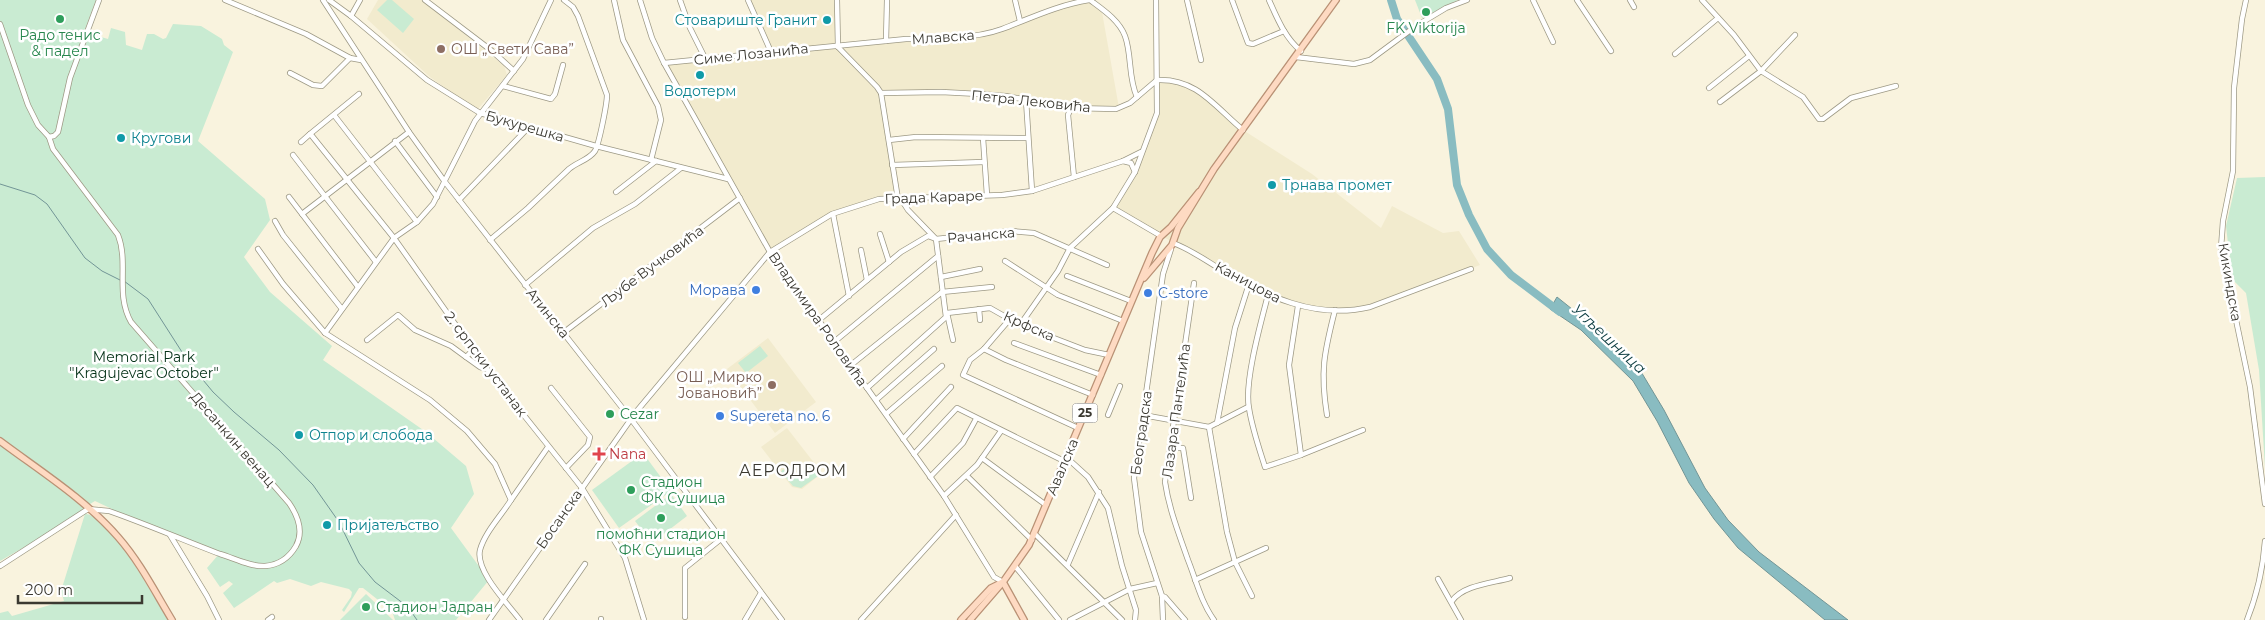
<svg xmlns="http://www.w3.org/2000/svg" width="2265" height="620" font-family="Montserrat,sans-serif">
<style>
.built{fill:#f2ebce}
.green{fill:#c9ebd2}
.water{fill:#89bcc1;stroke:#729596}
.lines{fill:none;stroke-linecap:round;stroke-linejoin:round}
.stream{stroke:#729596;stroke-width:1}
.river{stroke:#89bcc1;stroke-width:8}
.minor-casing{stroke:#9d9985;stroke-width:6}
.major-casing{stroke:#b99175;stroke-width:8}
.minor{stroke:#fff;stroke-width:4.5}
.major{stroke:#fedac2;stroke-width:5.5}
.leisure-dot{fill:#2e9e5b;stroke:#fff;stroke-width:2}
.culture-dot{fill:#0f9aa8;stroke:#fff;stroke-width:2}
.education-dot{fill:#8d6e63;stroke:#fff;stroke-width:2}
.shop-dot{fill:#3f7fe0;stroke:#fff;stroke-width:2}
.health-dot{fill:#e0444e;stroke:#fff;stroke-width:2}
.labels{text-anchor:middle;stroke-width:5;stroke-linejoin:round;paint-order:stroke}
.shield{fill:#fff;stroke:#76746f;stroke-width:1}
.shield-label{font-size:12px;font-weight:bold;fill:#3b3931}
.culture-label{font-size:14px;fill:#0d838f;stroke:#fff;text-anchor:start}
.leisure-label{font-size:14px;fill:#27864d;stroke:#fff}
.street-label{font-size:14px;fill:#3b3931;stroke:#fff}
.education-label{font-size:14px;fill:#785e54;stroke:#fff;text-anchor:start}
.shop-label{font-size:14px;fill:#366cbe;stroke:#fff;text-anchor:start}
.park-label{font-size:14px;fill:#063319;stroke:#fff}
.health-label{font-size:14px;fill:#be3a42;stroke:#fff;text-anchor:start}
.water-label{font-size:15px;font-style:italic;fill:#0c3d41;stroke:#fff}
.quarter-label{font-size:16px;letter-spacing:1px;fill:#3b3931;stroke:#fff}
</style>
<rect width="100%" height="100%" fill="#f9f3de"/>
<!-- built -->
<g class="built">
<polygon points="378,0 422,0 504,66 507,75 477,110 430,77 367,19"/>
<polygon points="748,0 837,0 838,47 980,34 1086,0 1102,12 1119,108 1081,108 941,92 881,93 898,199 879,199 832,214 770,252 664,63 770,52"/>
<polygon points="1157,80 1191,85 1243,130 1312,174 1381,228 1392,206 1443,233 1459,231 1480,265 1370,307 1342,311 1288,303 1135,222 1113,208 1132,179 1157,113"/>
<polygon points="768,338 816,402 775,433 727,369"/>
<polygon points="787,428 822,473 802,489 792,487 761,447"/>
</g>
<!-- green -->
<g class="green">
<polygon points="0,0 96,0 84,32 108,39 111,28 125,32 126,45 142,50 147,34 154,34 163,39 166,38 173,24 201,26 222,39 224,45 233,52 198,141 265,199 270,220 244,257 270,292 332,346 323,360 426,432 466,466 474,494 451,528 489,580 456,620 395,620 392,611 363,588 359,588 344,612 342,610 351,597 352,592 349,589 321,582 311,586 290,579 277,583 274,581 234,608 223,593 233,584 229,581 220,587 207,568 219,554 113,512 112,509 95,501 85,507 89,510 0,561"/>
<polygon points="387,0 392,0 414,19 403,33 377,10"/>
<polygon points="1415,0 1458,0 1422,18"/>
<polygon points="2265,177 2265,468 2259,370 2246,293 2232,279 2226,226 2237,178"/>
<polygon points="760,346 768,356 746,373 738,363"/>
<polygon points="643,453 671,491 619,528 592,490"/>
<polygon points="810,466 818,476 801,488 793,486 781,472 783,469 793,479"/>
<polygon points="671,494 687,516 652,543 635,521"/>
<path d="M 85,514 C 110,515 155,599 168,620 L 0,620 L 0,613 L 8,611 L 12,616 L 64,601 L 61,591 Z"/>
<polygon points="366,594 393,620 340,620"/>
</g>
<!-- water -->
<polygon class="water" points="1557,297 1622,349 1640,370 1664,410 1705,488 1728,520 1759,552 1848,620 1825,620 1738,548 1714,519 1689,483 1657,421 1633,381 1581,330 1550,309"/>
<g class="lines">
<!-- stream -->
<g class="stream">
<polyline points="0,184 35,195 47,204 85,258 102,271 120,280"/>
<polyline points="124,281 148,299 189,363 213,392 234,412 279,450 313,485 339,522 359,563 375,582 408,607 417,620"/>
</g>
<!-- river -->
<polyline class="river" points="1391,0 1397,19 1437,79 1448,109 1457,185 1469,215 1487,249 1511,275 1560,312"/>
<defs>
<g id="minor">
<polyline points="225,0 306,34 350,58 361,60"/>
<polyline points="323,0 409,132 445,182 631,419 782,620"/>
<polyline points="329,0 351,16 427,80 480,113 596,146 728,179"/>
<polyline points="425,0 492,51 514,71"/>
<polyline points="614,0 623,40 658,106 661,120 651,160"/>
<polyline points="640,0 652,38 664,63 770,252 944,496 994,577 1003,582"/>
<polyline points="680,0 690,28 705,58"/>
<polyline points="748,0 771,52"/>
<polyline points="837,0 838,47"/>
<polyline points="1015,0 1020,21"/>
<path d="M 1090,0 C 1102,9 1119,20 1125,36 C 1132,55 1128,78 1137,97"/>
<polyline points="1187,0 1201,60"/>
<polyline points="1232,0 1248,43 1253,44 1284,31"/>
<path d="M 1269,0 C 1277,18 1285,38 1301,51"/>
<polyline points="1533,0 1553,42"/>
<polyline points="1577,0 1611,51"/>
<polyline points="1630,0 1634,7"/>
<polyline points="1702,0 1734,35 1761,71 1803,97 1819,119 1823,119 1851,98 1896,86"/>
<polyline points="2246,0 2242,19 2234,88 2233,171 2223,221 2221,248 2250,387 2265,504"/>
<polyline points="351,16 360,0"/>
<path d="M 0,24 L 28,105 L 38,125 L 49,137 L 53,149 L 118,235 C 129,263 115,294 131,322 L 289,503 C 298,516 304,531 296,546 C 289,558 278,565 265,566 C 250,567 234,558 220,554 C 183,540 146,524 109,511 L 88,509 L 0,566"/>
<polyline points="886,41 887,0"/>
<polyline points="838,47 877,87 881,93 898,199"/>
<polyline points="1675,54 1718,18"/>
<polyline points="1296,57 1354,64 1370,60 1416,26 1446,8 1467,0"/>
<path d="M 664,63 L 906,39 C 935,39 975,39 1002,29 C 1031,18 1058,5 1089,0"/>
<polyline points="290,73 313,85 322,86 350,58"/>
<polyline points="503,86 551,99 555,94 563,65"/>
<polyline points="1709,88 1749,56"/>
<path d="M 881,93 L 941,92 L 979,94 L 1006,96 L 1071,108 L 1116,109 L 1130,103 L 1157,80 C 1197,78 1215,107 1243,130"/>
<polyline points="1026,100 1032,191"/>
<polyline points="1720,102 1761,71 1795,35"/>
<polyline points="1071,108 1068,115 1074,177"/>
<polyline points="334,115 417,222"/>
<polyline points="310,134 359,94"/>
<polyline points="49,137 54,136 58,132 70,78 99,0"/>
<polyline points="983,138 987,195"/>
<polyline points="889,140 916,137 1027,138"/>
<polyline points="395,141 437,197"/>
<polyline points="301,142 310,134 312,136 394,238 487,369 582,488 625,558 644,620"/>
<polyline points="293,155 376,262"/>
<polyline points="1123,161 1131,163 1135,172"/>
<polyline points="892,165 984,162"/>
<polyline points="616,192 656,161"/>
<polyline points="289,197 358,287"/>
<polyline points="459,200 528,128"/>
<polyline points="1113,208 1161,236"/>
<polyline points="302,214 409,132"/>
<polyline points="833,214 849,296"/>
<polyline points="275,221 283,235 342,309"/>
<polyline points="880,234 889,262"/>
<path d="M 490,240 L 528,208 L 569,169 C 577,162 589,160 595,151 C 599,144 607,104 607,95 L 578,16 L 573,7 L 564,0"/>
<path d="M 1173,243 C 1190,249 1205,260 1220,269 C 1266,296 1315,320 1370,307 L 1471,269"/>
<path d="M 258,249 L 283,284 L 325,333 L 430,400 L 467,431 L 495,464 L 511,500 C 501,516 485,532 480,550 C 475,571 508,604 520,620"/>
<polyline points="861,250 867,280"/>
<polyline points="1005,261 1058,295 1123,321"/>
<polyline points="1067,276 1131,301"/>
<polyline points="941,277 980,269"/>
<path d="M 1194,283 L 1165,482 C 1169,509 1179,534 1188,560 C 1196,580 1201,602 1214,620"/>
<polyline points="525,285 593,228 635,204 681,168"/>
<path d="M 1268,295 C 1261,322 1244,382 1249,408 C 1252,428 1259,448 1265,467 L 1301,455 L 1363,430"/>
<polyline points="1298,306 1289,365 1301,455"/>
<polyline points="979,309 980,320"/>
<polyline points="819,320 901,252 928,236 936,239 1011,231 1034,233 1107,265"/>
<polyline points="1009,320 984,349 970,360 963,375 1078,428"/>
<polyline points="1020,325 1058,271 1070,248 1113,208 1135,172 1157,113 1156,0"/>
<polyline points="325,333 394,238 417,222 433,204 475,121 523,59 551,0"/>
<polyline points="563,333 740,198"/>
<polyline points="367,340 398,315 415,330 451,346 466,357 474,349"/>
<polyline points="953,340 947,313 990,308 1020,325 1085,350 1109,355"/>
<polyline points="834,342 938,256"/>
<polyline points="1014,343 1101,375"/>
<polyline points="984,349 1006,360 1093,395"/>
<polyline points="466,357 480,367 487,369"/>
<polyline points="851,365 942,292 992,287"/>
<polyline points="551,388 590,437 588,445 566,468"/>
<polyline points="867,388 946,317 936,239 908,210 901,199"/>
<polyline points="876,400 934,349"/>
<polyline points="886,414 942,366"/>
<polyline points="1108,415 1120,386"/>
<polyline points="1143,415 1209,427 1248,407"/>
<path d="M 1327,415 C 1320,372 1324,353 1335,310"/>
<polyline points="1217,423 1235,328 1249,284"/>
<polyline points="1209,427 1227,532 1235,562 1252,596"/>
<polyline points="903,439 951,387"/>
<polyline points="1170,448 1183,448 1191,498"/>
<polyline points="914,454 957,408 1064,461"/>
<polyline points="1066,457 1088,477 1108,508 1122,566 1136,610 1135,620"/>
<polyline points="982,458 1046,505"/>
<polyline points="967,476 1032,540"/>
<polyline points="930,477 963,443 976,419"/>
<polyline points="944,496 977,465 1001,431"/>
<polyline points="511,500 548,447"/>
<polyline points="1034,533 1122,620"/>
<polyline points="170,535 207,596 219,620"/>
<polyline points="1068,564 1099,492"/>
<polyline points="1015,566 1059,620"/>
<polyline points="1438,579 1461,620"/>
<polyline points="1195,580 1266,548"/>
<polyline points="1162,596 1165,597 1185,620"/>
<path d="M 1452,601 C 1463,585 1493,583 1510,578"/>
<polyline points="685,617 685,568 721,539"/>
<polyline points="268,620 272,617"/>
<polyline points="489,620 636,412 770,252 832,214 879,199 1002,195 1032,191 1123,161 1141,152"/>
<polyline points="546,620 585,564"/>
<polyline points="601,620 601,619"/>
<polyline points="745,620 761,593"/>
<polyline points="861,620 956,515"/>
<polyline points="1070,620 1130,589 1157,583"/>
<polyline points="1163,620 1162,596 1141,532 1134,478 1163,274 1171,249"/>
<path d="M 2247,620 C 2257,595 2263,568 2265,541"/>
</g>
<g id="major">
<polyline points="1144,278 1172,245 1178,228 1214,169 1336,0"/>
<path d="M 0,441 C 40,471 85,499 118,537 C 140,562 155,592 172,620"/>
<polyline points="1003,582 1024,620"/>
<polyline points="961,620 991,588 1001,583"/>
<polyline points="970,620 1003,582 1029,545 1152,253 1160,237 1171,227 1199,192"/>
</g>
</defs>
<!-- minor casing -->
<use href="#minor" class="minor-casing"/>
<!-- major casing -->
<use href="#major" class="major-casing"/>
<!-- minor -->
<use href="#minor" class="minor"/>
<!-- major -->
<use href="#major" class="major"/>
</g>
<!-- markers -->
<g class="leisure-dot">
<circle cx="1426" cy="12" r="5"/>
<circle cx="60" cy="19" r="5"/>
<circle cx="610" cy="414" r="5"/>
<circle cx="631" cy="490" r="5"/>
<circle cx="661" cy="518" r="5"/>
<circle cx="366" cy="607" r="5"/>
</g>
<g class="culture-dot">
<circle cx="827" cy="20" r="5"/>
<circle cx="700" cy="75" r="5"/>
<circle cx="121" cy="138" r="5"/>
<circle cx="1272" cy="185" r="5"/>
<circle cx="299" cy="435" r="5"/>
<circle cx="327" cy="525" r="5"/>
</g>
<g class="education-dot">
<circle cx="441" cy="49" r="5"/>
<circle cx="772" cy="385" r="5"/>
</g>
<g class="shop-dot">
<circle cx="756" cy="290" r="5"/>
<circle cx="1148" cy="293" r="5"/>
<circle cx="720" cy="416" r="5"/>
</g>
<path class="health-dot" d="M596.5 446.5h5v5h5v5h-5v5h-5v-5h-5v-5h5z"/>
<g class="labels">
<!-- shield labels -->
<rect class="shield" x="1072.5" y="403.5" width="25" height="19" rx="4"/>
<g class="shield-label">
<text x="1085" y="417">25</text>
</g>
<!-- culture labels -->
<g class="culture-label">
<text x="817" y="25" text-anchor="end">Стовариште Гранит</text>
<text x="700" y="96" text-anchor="middle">Водотерм</text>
<text x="131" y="143">Кругови</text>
<text x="1282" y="190">Трнава промет</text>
<text x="309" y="440">Отпор и слобода</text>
<text x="337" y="530">Пријатељство</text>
</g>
<!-- leisure labels -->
<g class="leisure-label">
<text x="1426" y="33">FK Viktorija</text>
<text x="60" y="40">Радо тенис<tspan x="60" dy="16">&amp; падел</tspan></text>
<text x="620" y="419" text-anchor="start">Cezar</text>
<text x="641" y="487" text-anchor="start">Стадион<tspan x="641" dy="16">ФК Сушица</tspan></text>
<text x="661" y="539">помоћни стадион<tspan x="661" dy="16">ФК Сушица</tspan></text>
<text x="376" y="612" text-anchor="start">Стадион Јадран</text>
</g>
<!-- street labels -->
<g class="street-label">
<text transform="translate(943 37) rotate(-4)" y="5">Млавска</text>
<text transform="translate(751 54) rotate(-6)" y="5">Симе Лозанића</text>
<text transform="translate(1031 101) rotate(6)" y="5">Петра Лековића</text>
<text transform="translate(525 126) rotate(16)" y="5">Букурешка</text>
<text transform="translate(934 197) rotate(-2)" y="5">Града Караре</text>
<text transform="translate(981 235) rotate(-5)" y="5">Рачанска</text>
<text transform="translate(652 266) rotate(-37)" y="5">Љубе Вучковића</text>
<text transform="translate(1248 282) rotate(28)" y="5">Каницова</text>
<text transform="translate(2230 282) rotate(80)" y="5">Кикиндска</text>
<text transform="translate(548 313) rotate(51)" y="5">Атинска</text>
<text transform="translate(818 319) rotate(55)" y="5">Владимира Роловића</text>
<text transform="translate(1029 326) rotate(24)" y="5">Крфска</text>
<text transform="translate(486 364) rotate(53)" y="5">2. српски устанак</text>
<text transform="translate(1176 411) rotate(-82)" y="5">Лазара Пантелића</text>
<text transform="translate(1141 433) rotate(-82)" y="5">Београдска</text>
<text transform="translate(233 439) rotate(49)" y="5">Десанкин венац</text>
<text transform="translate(1062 467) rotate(-67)" y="5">Авалска</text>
<text transform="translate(559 519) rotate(-55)" y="5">Босанска</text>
</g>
<!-- education labels -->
<g class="education-label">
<text x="451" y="54">ОШ „Свети Сава”</text>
<text x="762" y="382" text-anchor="end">ОШ „Мирко<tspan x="762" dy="16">Јовановић”</tspan></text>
</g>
<!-- shop labels -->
<g class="shop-label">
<text x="746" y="295" text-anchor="end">Морава</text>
<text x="1158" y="298">C-store</text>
<text x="730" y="421">Supereta no. 6</text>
</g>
<!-- park labels -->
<g class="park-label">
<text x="144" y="362">Memorial Park<tspan x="144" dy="16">"Kragujevac October"</tspan></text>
</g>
<!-- health labels -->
<g class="health-label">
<text x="609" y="459">Nana</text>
</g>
<!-- water labels -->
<g class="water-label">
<text transform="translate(1609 339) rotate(43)" y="5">Угљешница</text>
</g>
<!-- quarter labels -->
<g class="quarter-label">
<text x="793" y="476">АЕРОДРОМ</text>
</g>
</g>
<!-- scale -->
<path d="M18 595v8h124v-8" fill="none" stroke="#3b3931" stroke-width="2.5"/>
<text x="25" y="595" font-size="15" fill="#3b3931" stroke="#ffffff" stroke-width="4" paint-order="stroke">200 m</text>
</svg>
